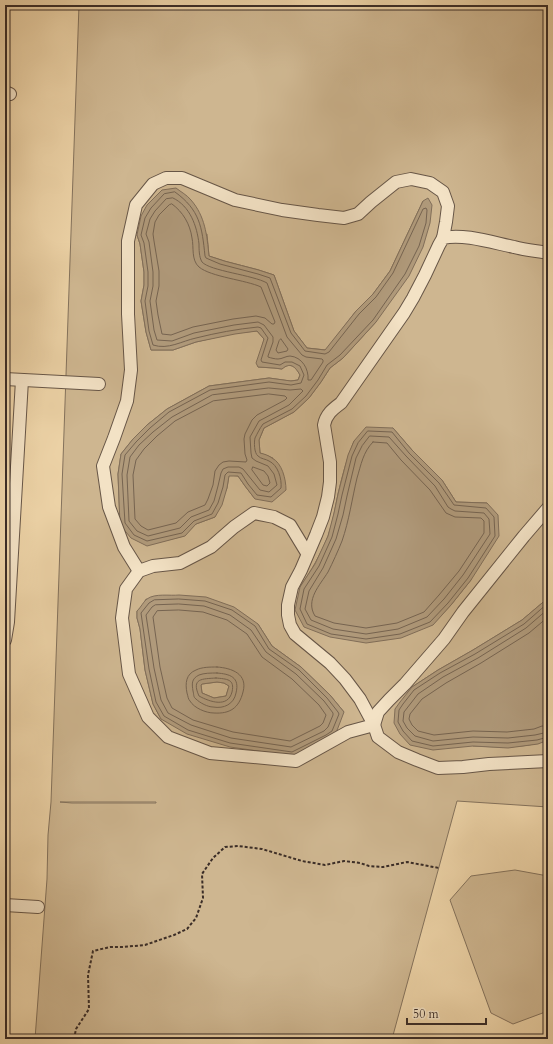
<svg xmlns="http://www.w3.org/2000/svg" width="553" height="1044" font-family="Cardo,serif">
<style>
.green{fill:#ceb690;stroke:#84725c;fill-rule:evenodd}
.water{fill:#b09a7b;stroke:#816e59;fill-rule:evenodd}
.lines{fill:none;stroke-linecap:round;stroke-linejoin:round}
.shore{stroke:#766451;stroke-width:1}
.minor-casing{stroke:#675647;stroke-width:14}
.path{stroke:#3b2d27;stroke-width:2;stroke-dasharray:3 2;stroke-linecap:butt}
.minor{stroke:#f3e2c5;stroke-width:12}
</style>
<rect width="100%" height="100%" fill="#ecd2a6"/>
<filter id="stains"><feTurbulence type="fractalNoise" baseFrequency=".005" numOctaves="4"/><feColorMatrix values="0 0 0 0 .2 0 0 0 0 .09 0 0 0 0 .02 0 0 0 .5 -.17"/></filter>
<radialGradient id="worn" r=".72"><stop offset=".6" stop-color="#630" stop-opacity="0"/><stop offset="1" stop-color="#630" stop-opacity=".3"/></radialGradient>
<!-- green -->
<g class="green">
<path d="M 79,5 L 548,5 L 548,598 L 522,620 L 473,650 L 438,670 L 412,687 L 473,746 C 499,747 524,749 548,740 L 548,807 L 457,801 L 392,1039 L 35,1039 L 47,879 L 48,835 L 51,802 ZM 423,201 L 376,322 L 343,358 L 330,368 L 321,382 L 309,398 L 294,412 L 264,428 L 259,440 L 260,453 L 273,458 L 255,499 L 245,486 L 238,476 L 229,475 L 227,488 L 215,517 L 196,524 L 184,536 L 147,545 L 120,525 L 118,474 L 121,454 L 133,439 L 147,425 L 167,409 L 209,386 L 269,378 L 290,381 L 298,380 L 300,375 C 295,366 290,362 282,369 L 274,368 L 258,367 L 264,339 L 257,331 L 235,333 L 196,342 L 173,350 L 151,350 L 146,332 L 141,301 L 144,285 L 144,272 L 140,244 L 137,235 L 207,234 L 209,256 C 230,264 253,267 274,275 L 294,331 L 307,348 L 326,350 L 356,311 L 373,294 L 390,271 ZM 393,428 L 412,450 L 442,480 L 456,502 L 487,503 L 471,580 L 451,605 L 432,625 L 300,587 C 311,571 321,554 328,536 C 333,522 335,508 338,494 C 342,476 347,458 354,441 ZM 146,599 L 258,624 L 272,646 L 301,667 L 330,695 L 344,712 L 161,719 L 153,704 L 145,670 L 140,629 L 137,618 L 137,611 L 143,605 ZM 60,802 L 156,802 L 156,803 L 72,803 Z"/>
<polygon points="217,682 224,683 229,686 226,696 214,698 202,693 201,685 202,684"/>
<polygon points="515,870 548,876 548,1011 513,1024 491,1013 450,900 471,876"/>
</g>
<!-- water -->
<g class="water">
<path d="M 176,188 C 181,192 187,195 191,200 C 205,216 207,235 209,256 C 230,264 253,267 274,275 L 294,331 L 307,348 L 325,350 L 356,311 L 373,294 L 390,271 L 423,201 L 428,198 L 432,205 L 430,223 L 423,247 L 409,276 L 376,322 L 343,358 L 330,368 L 321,382 L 309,398 L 294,412 L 264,428 L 259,440 L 260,453 C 264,454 268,455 272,458 C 282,463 286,479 286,490 L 272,502 L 255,499 L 245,486 L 238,476 L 229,476 L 227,488 L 222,505 L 215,517 L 196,524 L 185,536 L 147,546 L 131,538 L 120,525 L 118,474 L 121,454 L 133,439 L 147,425 L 167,409 L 209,386 L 269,378 L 291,381 L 298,380 L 300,375 C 295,366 290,362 282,369 L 274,368 L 258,367 L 256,363 L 264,339 L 257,331 L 235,334 L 196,342 L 173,350 L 151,350 L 146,332 L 141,301 L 144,285 L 144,272 L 140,244 L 137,235 L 141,216 L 147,205 L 162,190 Z"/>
<polygon points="366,427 393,428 412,450 442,480 456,502 487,503 498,515 499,536 471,580 451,605 433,625 401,638 366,643 330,637 304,627 295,610 300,587 315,564 328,536 334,513 338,494 348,455 354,441"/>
<path d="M 179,595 L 206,597 L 234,607 L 258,624 L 272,646 L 301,667 L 330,695 L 344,712 L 336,733 L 293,756 L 230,747 L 187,734 L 161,719 L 153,704 L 145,670 L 140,629 L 137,618 L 137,611 C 141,607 144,601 147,599 C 155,593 170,596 179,595 ZM 217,682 L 224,683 L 229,686 L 226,696 L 214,698 L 202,693 L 201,685 L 202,684 Z"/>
<polygon points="548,598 548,740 538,744 508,748 473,746 433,750 410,745 400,734 394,723 395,709 400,702 412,687 438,670 473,650 522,620"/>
</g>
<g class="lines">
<!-- shore -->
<g class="shore">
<path d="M 175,192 C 200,210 202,227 205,256 L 206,258 L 220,264 L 258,274 L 270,278 L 291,333 L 305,351 L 325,354 L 329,352 L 359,314 L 376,297 L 393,273 L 423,209 L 426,208 L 427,210 L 426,223 L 419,246 L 405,274 L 373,320 L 340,355 L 327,365 L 318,380 L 306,396 L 292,409 L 263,424 C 260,428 257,434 255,438 C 254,442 254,453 258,456 C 261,459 266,459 269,461 C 278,465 282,479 281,488 L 271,497 L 257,495 L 248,484 L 241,473 L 228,472 L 225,475 L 223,487 L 218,503 L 212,514 L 194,521 L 182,533 L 147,541 L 134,535 L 125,523 L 122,474 L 125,455 L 136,442 L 150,428 L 169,412 L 210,390 L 269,382 L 291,385 L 301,383 L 304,375 L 300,366 L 292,362 L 285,362 L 280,365 L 262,362 L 261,360 L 268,338 L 261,328 L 258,327 C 237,329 216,333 196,338 C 182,341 168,350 153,345 L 149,331 L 145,301 L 148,286 L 148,272 L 144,243 L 141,235 L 145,218 L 151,208 L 164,194 Z"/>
<path d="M 173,198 C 190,206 197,226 199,244 C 199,249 199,257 202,262 C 210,271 253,275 267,283 L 287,337 L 302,355 L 306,357 L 322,359 L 323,360 L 323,362 L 311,380 L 308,380 C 309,369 302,357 290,356 C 286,356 282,359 278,359 C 275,359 271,358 268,357 L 268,356 L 273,342 L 273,337 L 264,325 L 258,322 L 234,325 L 194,333 L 172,341 L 157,340 L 154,330 L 150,301 L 153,286 L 153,272 L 149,242 L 146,234 L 150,219 L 155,211 L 166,199 Z"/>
<path d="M 172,204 C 183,212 190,224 192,238 C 194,247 191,260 199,267 C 211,277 246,280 261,287 L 275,322 L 274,324 L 272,324 L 265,318 L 256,316 L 233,319 L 193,327 L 171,335 L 162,334 L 158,315 L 156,301 L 159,286 L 159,271 L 154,241 L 153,234 L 155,222 L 159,215 L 169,205 Z"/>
<polygon points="281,339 288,349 287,351 278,353 276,350 279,341"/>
<polygon points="269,388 290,390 301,389 303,391 289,405 259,421 250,437 251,453 252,458 256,461 268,466 274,474 277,485 269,492 260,490 243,469 239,467 228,467 223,469 221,473 218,486 214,501 209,510 191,517 180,528 148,536 137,531 129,521 127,475 130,457 139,445 153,432 172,417 212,395"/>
<polygon points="269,394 285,396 287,398 285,400 257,415 252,420 245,434 244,439 245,454 247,460 246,462 229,461 223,462 219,465 215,471 213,485 208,499 205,505 188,512 176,523 148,530 141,526 135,519 133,475 136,460 144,449 157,436 175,421 213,401"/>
<polygon points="368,431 392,432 409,453 439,483 454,505 486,508 494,517 495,536 468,578 448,603 430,622 400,634 366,639 331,634 307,624 300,609 304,589 319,566 332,537 338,514 342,495 352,456 358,443"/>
<polygon points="370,436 389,437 406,456 435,486 448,507 451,509 455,511 484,513 489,519 490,534 463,575 444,599 427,617 398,629 366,634 333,629 311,620 305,609 309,591 323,568 336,539 343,515 347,496 356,458 362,446"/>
<path d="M 373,442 L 387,443 L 401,460 L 430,490 L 446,513 L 455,517 L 481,518 L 484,521 L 484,533 L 459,571 L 439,595 L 424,612 L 397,623 L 366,628 L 334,623 L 315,616 C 305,600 320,585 328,572 C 333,562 338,551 342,541 C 349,521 352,499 357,478 C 361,465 363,452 373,442 Z"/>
<polygon points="253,467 264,471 268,476 270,483 267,486 263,485 252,470"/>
<polygon points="179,599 205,601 232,610 255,626 269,649 299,670 327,698 338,712 339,714 332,731 326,735 292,752 230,743 188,730 164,716 156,702 149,669 141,613 149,603 154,600"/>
<polyline points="548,603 524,624 475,654 440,673 414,690 403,704 399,710 398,722 403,731 412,741 433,746 473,742 508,743 537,740 548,737"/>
<polygon points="179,604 204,606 230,615 251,630 266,652 296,674 324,701 333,713 333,715 328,727 324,731 291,747 231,738 191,725 168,713 161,700 154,668 146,615 152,607 155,605"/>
<polyline points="548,609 526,628 478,658 443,677 418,694 404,712 403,721 407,728 415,736 433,741 473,737 508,738 535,735 548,732"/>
<polygon points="179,610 203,612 227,620 247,634 262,657 292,679 319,705 326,715 323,723 320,726 290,741 233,732 193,720 172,708 167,698 160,667 153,617 157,611"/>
<polyline points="548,617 529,633 481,663 446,683 422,699 410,714 409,719 412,725 418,731 434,735 473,731 507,732 534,729 542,726 548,726"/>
<path d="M 217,667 C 232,668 248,674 243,692 C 239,708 230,714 214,713 C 206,713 194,708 190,701 C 188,699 188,696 187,693 C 185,683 186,674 196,670 C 202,667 210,667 217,667 Z"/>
<path d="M 217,673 C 230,674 240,677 236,693 C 234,704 224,709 213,707 C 208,707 200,703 196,699 C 193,697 194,694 193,691 C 192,684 191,679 199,675 C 204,673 211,673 217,673 Z"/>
<path d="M 216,678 C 227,679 235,679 232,692 C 228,708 210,702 199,696 C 191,678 202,679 216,678 Z"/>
</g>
<defs>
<g id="minor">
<polyline points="5,92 10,94"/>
<path d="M 548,253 C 537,251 525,250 514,247 C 494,243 463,233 443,238 L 439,245 L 425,275 L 413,298 L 404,313 L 341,403 C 333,409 326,414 324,425 L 330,462 L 330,482 L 328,497 L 323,517 L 316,535 L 301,570 L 292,587 L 288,605 L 288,615 L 290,625 L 295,634 L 330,663 L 345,679 L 360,699 L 374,725 L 378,737 L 398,752 L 417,760 L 438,768 L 463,767 L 489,764 L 548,761"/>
<polyline points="5,379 99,384"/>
<polyline points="307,553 290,525 274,517 254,513 234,527 211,547 180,563 153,566 139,571 126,589 122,618 129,674 148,717 168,737 210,753 296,761 348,732 374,725"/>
<polyline points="139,571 124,547 109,507 103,466 114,438 127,401 131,370 128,314 128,241 136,205 153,184 166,178 182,178 235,200 282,210 318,215 344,218 358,214 371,202 396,182 411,179 430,183 443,192 448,206 446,222 443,238"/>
<polyline points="5,640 8,622 22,380"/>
<polyline points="374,725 378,712 389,700 405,684 444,639 463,612 524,536 548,508"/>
<polyline points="5,905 38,907"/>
</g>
</defs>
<!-- minor casing -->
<use href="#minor" class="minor-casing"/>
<!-- path -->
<polyline class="path" points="74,1039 76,1029 89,1009 88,975 93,951 110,947 123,947 145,945 174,935 187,929 196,918 203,898 202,874 213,858 225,847 238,846 262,849 302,861 325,865 344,861 360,863 369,866 383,867 407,862 439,868"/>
<!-- minor -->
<use href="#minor" class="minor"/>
</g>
<!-- margin -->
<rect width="553" height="1044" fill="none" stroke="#ecd2a6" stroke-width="20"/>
<rect x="6" y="6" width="541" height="1032" fill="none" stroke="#3b2d27" stroke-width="2"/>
<rect x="10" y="10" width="533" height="1024" fill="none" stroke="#3b2d27"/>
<!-- scale -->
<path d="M407 1018v6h79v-6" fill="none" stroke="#3b2d27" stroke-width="2"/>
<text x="413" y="1018" font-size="12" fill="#3b2d27" stroke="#f3e2c5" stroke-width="3" paint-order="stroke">50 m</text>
<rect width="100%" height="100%" filter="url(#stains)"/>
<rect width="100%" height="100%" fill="url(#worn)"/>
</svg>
